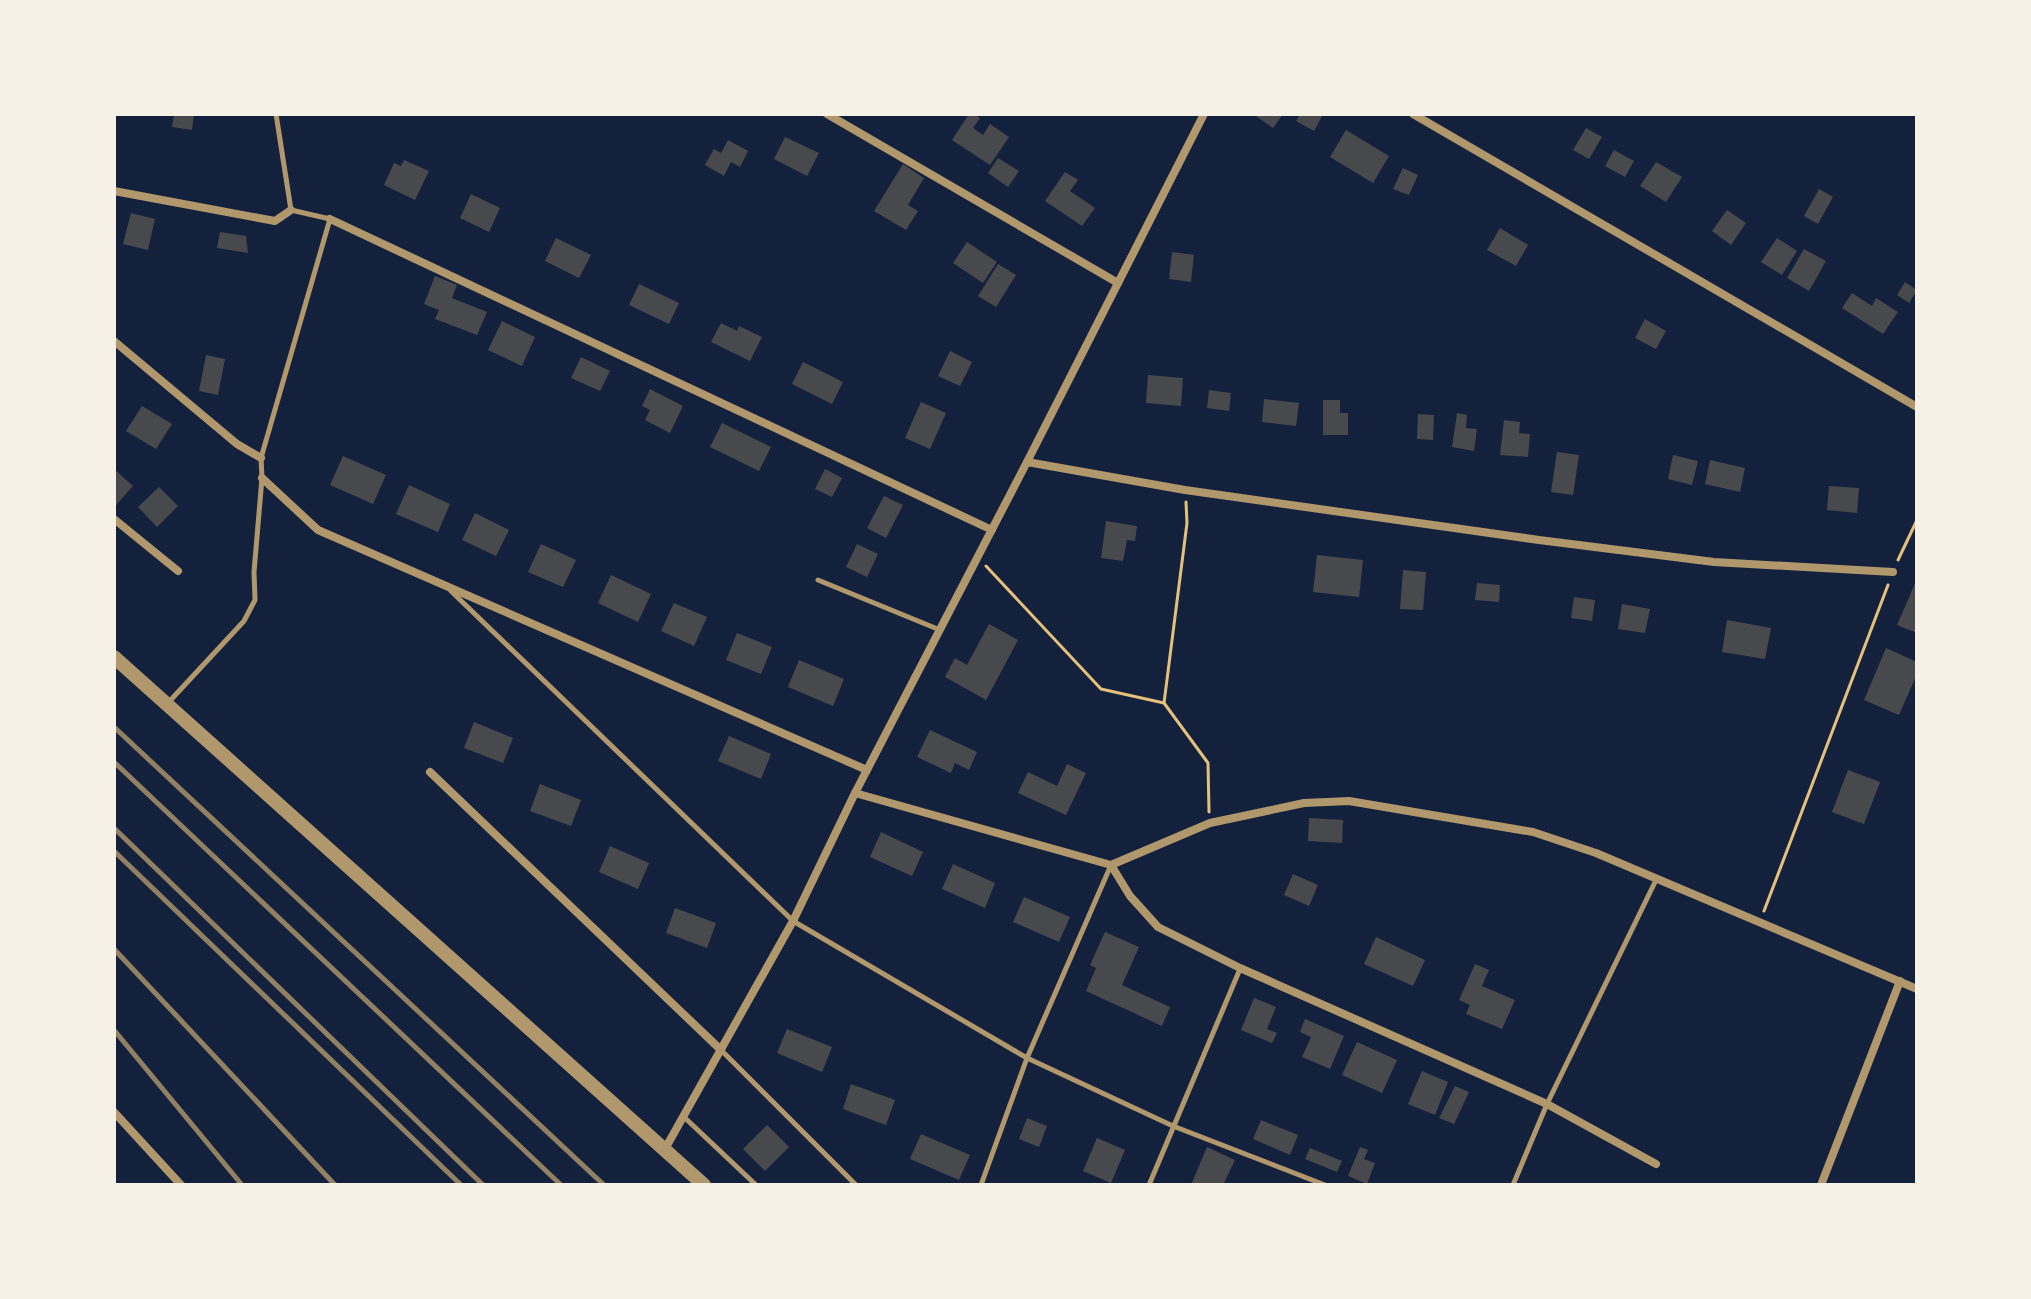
<svg xmlns="http://www.w3.org/2000/svg" width="2031" height="1299" font-family="Commissioner,sans-serif">
<style>
.building{fill:#48494c}
.lines{fill:none;stroke-linecap:round;stroke-linejoin:round}
.path{stroke:#e5c07b;stroke-width:3}
.service{stroke:#b1986c;stroke-width:5}
.minor{stroke:#b1986c;stroke-width:8}
.tertiary{stroke:#b1986c;stroke-width:14}
.rail{stroke:#918062;stroke-width:5}
</style>
<rect width="100%" height="100%" fill="#14213d"/>
<!-- building -->
<g class="building">
<polygon points="174,114 194,114 192,130 172,127"/>
<polygon points="969,114 974,114 980,118 973,128 983,135 990,124 1009,137 990,165 952,140"/>
<polygon points="1253,114 1283,114 1273,128"/>
<polygon points="1300,114 1318,114 1322,116 1314,131 1296,121"/>
<polygon points="1586,128 1602,137 1589,159 1573,150"/>
<polygon points="1346,130 1389,156 1373,183 1330,157"/>
<polygon points="785,137 819,153 807,176 774,159"/>
<polygon points="728,140 748,151 740,167 731,162 724,176 705,165 714,149 721,153"/>
<polygon points="1614,150 1634,161 1625,177 1605,166"/>
<polygon points="998,158 1019,171 1008,187 988,173"/>
<polygon points="404,160 429,171 415,200 384,185 394,163 401,166"/>
<polygon points="1656,162 1682,177 1666,202 1640,186"/>
<polygon points="903,164 924,178 908,205 918,211 906,230 874,211"/>
<polygon points="1403,168 1418,175 1409,195 1393,189"/>
<polygon points="1065,172 1078,180 1070,191 1095,208 1082,226 1045,201"/>
<polygon points="1819,189 1833,197 1818,224 1804,216"/>
<polygon points="471,194 500,208 489,232 460,218"/>
<polygon points="1727,210 1746,223 1731,245 1712,231"/>
<polygon points="131,213 155,219 148,250 123,244"/>
<polygon points="1500,228 1528,245 1516,266 1487,250"/>
<polygon points="220,232 246,236 248,253 217,248"/>
<polygon points="556,238 591,255 579,278 545,261"/>
<polygon points="1777,238 1797,251 1782,275 1761,262"/>
<polygon points="967,242 997,262 983,283 953,263"/>
<polygon points="1804,249 1826,261 1809,291 1787,278"/>
<polygon points="1172,252 1194,255 1191,282 1169,279"/>
<polygon points="998,264 1016,275 996,307 978,296"/>
<polygon points="435,276 457,285 452,298 487,312 477,335 435,319 439,310 424,304"/>
<polygon points="1905,282 1917,290 1909,303 1897,295"/>
<polygon points="639,284 679,303 669,324 629,305"/>
<polygon points="1852,293 1872,306 1876,298 1898,312 1883,334 1842,308"/>
<polygon points="1645,319 1666,331 1656,349 1635,338"/>
<polygon points="502,321 535,337 522,366 488,350"/>
<polygon points="721,323 737,331 739,326 762,337 750,361 711,342"/>
<polygon points="950,351 972,362 960,386 938,376"/>
<polygon points="206,355 225,359 218,395 199,391"/>
<polygon points="581,357 610,371 600,391 571,378"/>
<polygon points="803,362 843,382 832,404 792,384"/>
<polygon points="1148,375 1183,378 1181,406 1146,403"/>
<polygon points="650,389 683,406 670,433 645,420 650,410 642,406"/>
<polygon points="1209,390 1231,393 1229,411 1207,408"/>
<polygon points="1264,399 1299,403 1296,426 1262,422"/>
<polygon points="1323,400 1340,400 1340,413 1348,413 1348,435 1323,435"/>
<polygon points="921,402 946,413 930,449 905,438"/>
<polygon points="142,406 172,424 156,449 126,431"/>
<polygon points="1457,413 1467,415 1466,428 1477,429 1474,451 1452,447"/>
<polygon points="1418,414 1434,415 1433,440 1417,439"/>
<polygon points="1504,420 1520,422 1519,433 1530,434 1528,457 1500,455"/>
<polygon points="722,423 771,447 759,471 710,447"/>
<polygon points="1557,452 1579,455 1573,495 1551,492"/>
<polygon points="1673,455 1698,461 1692,485 1668,479"/>
<polygon points="343,456 386,475 373,504 330,485"/>
<polygon points="1710,460 1745,468 1740,492 1705,484"/>
<polygon points="114,469 133,486 116,505 114,503"/>
<polygon points="825,469 842,478 832,497 815,489"/>
<polygon points="409,485 450,504 438,532 396,514"/>
<polygon points="1829,486 1859,488 1857,513 1827,510"/>
<polygon points="159,487 178,506 157,527 138,507"/>
<polygon points="884,496 903,505 886,538 867,528"/>
<polygon points="475,513 509,530 496,556 462,540"/>
<polygon points="1106,521 1137,526 1135,541 1127,540 1123,561 1101,558"/>
<polygon points="541,544 576,560 563,587 528,572"/>
<polygon points="857,544 878,554 867,577 846,567"/>
<polygon points="1317,555 1363,560 1359,597 1313,592"/>
<polygon points="1403,570 1426,572 1423,610 1400,609"/>
<polygon points="611,575 651,594 638,622 598,603"/>
<polygon points="1917,579 1917,633 1897,625"/>
<polygon points="1477,583 1500,585 1499,602 1475,600"/>
<polygon points="1574,597 1595,600 1592,621 1571,618"/>
<polygon points="674,603 707,617 694,646 661,631"/>
<polygon points="1622,604 1650,609 1645,633 1618,629"/>
<polygon points="1727,620 1771,628 1765,659 1722,652"/>
<polygon points="989,624 1018,640 986,700 945,677 955,658 967,665"/>
<polygon points="737,633 772,647 761,674 726,660"/>
<polygon points="1886,648 1917,662 1917,674 1899,715 1864,700"/>
<polygon points="799,660 844,679 833,706 788,687"/>
<polygon points="474,722 513,738 503,763 464,748"/>
<polygon points="930,730 977,752 969,770 955,763 951,773 917,757"/>
<polygon points="729,736 771,754 761,779 718,761"/>
<polygon points="1067,764 1086,773 1066,815 1018,793 1028,772 1057,786"/>
<polygon points="1848,770 1880,782 1864,824 1832,812"/>
<polygon points="540,784 581,800 571,826 530,811"/>
<polygon points="1309,818 1343,820 1342,843 1308,841"/>
<polygon points="881,832 923,852 912,876 870,857"/>
<polygon points="610,846 649,863 638,889 599,872"/>
<polygon points="953,864 995,883 985,908 942,889"/>
<polygon points="1293,874 1318,885 1309,906 1284,895"/>
<polygon points="1024,897 1070,917 1059,942 1013,922"/>
<polygon points="675,908 716,923 707,948 666,933"/>
<polygon points="1105,932 1139,947 1122,985 1170,1007 1162,1026 1086,991 1096,968 1090,965"/>
<polygon points="1376,937 1425,960 1413,986 1364,964"/>
<polygon points="1475,964 1489,970 1482,986 1515,1000 1502,1029 1466,1014 1470,1005 1459,1000"/>
<polygon points="1254,998 1276,1007 1267,1029 1277,1033 1272,1043 1241,1030"/>
<polygon points="1305,1019 1344,1036 1330,1069 1302,1057 1311,1037 1300,1032"/>
<polygon points="787,1029 832,1047 822,1072 777,1053"/>
<polygon points="1357,1042 1397,1060 1382,1093 1342,1075"/>
<polygon points="1422,1071 1448,1082 1435,1115 1408,1104"/>
<polygon points="851,1084 895,1100 886,1125 843,1109"/>
<polygon points="1455,1086 1469,1092 1454,1124 1439,1118"/>
<polygon points="1027,1118 1047,1126 1039,1147 1019,1139"/>
<polygon points="1261,1120 1298,1135 1290,1155 1253,1139"/>
<polygon points="767,1125 789,1147 765,1171 743,1149"/>
<polygon points="921,1134 970,1155 959,1180 910,1159"/>
<polygon points="1097,1138 1125,1150 1111,1183 1083,1171"/>
<polygon points="1207,1147 1235,1160 1223,1185 1191,1185"/>
<polygon points="1360,1147 1368,1150 1364,1159 1375,1163 1367,1184 1348,1176"/>
<polygon points="1310,1148 1342,1161 1337,1172 1305,1159"/>
</g>
<g class="lines">
<!-- path -->
<g class="path">
<polyline points="1898,560 1917,520"/>
<polyline points="986,566 1101,689 1164,703 1208,763 1209,812"/>
<polyline points="1164,703 1187,523 1186,502"/>
<polyline points="1764,911 1888,585"/>
</g>
<!-- service -->
<g class="service">
<polyline points="818,580 940,630"/>
<polyline points="451,591 793,921 1027,1058 1173,1126 1325,1185"/>
<polyline points="167,704 244,621 255,600 254,572 262,478 261,458 330,219 291,210 276,114"/>
<polyline points="721,1050 856,1185"/>
<polyline points="684,1117 756,1185"/>
<polyline points="981,1185 1027,1058 1111,865"/>
<polyline points="1149,1185 1240,969"/>
<polyline points="1513,1185 1547,1104 1657,878"/>
</g>
<!-- minor -->
<g class="minor">
<polyline points="827,114 1118,283"/>
<polyline points="1413,114 1917,407"/>
<polyline points="114,191 275,221 291,210"/>
<polyline points="330,219 992,530"/>
<polyline points="114,341 237,444 261,458"/>
<polyline points="1027,462 1185,490 1539,540 1714,562 1893,572"/>
<polyline points="262,478 318,530 867,770"/>
<polyline points="114,519 178,571"/>
<polyline points="430,772 721,1050"/>
<polyline points="855,793 1111,865 1130,896 1158,927 1240,968 1547,1104 1656,1164"/>
<polyline points="1111,865 1210,823 1304,803 1349,801 1533,832 1596,853 1917,989"/>
<polyline points="114,1112 181,1185"/>
<polyline points="665,1149 793,921 855,793 1027,462 1204,114"/>
<polyline points="1821,1185 1900,981"/>
</g>
<!-- tertiary -->
<polyline class="tertiary" points="114,657 704,1185"/>
<!-- rail -->
<g class="rail">
<polyline points="114,727 604,1185"/>
<polyline points="114,762 561,1185"/>
<polyline points="114,828 483,1185"/>
<polyline points="114,851 461,1185"/>
<polyline points="114,949 335,1185"/>
<polyline points="114,1030 242,1185"/>
</g>
</g>
<!-- border -->
<rect width="2031" height="1299" fill="none" stroke="#f6f1e7" stroke-width="232"/>
</svg>
